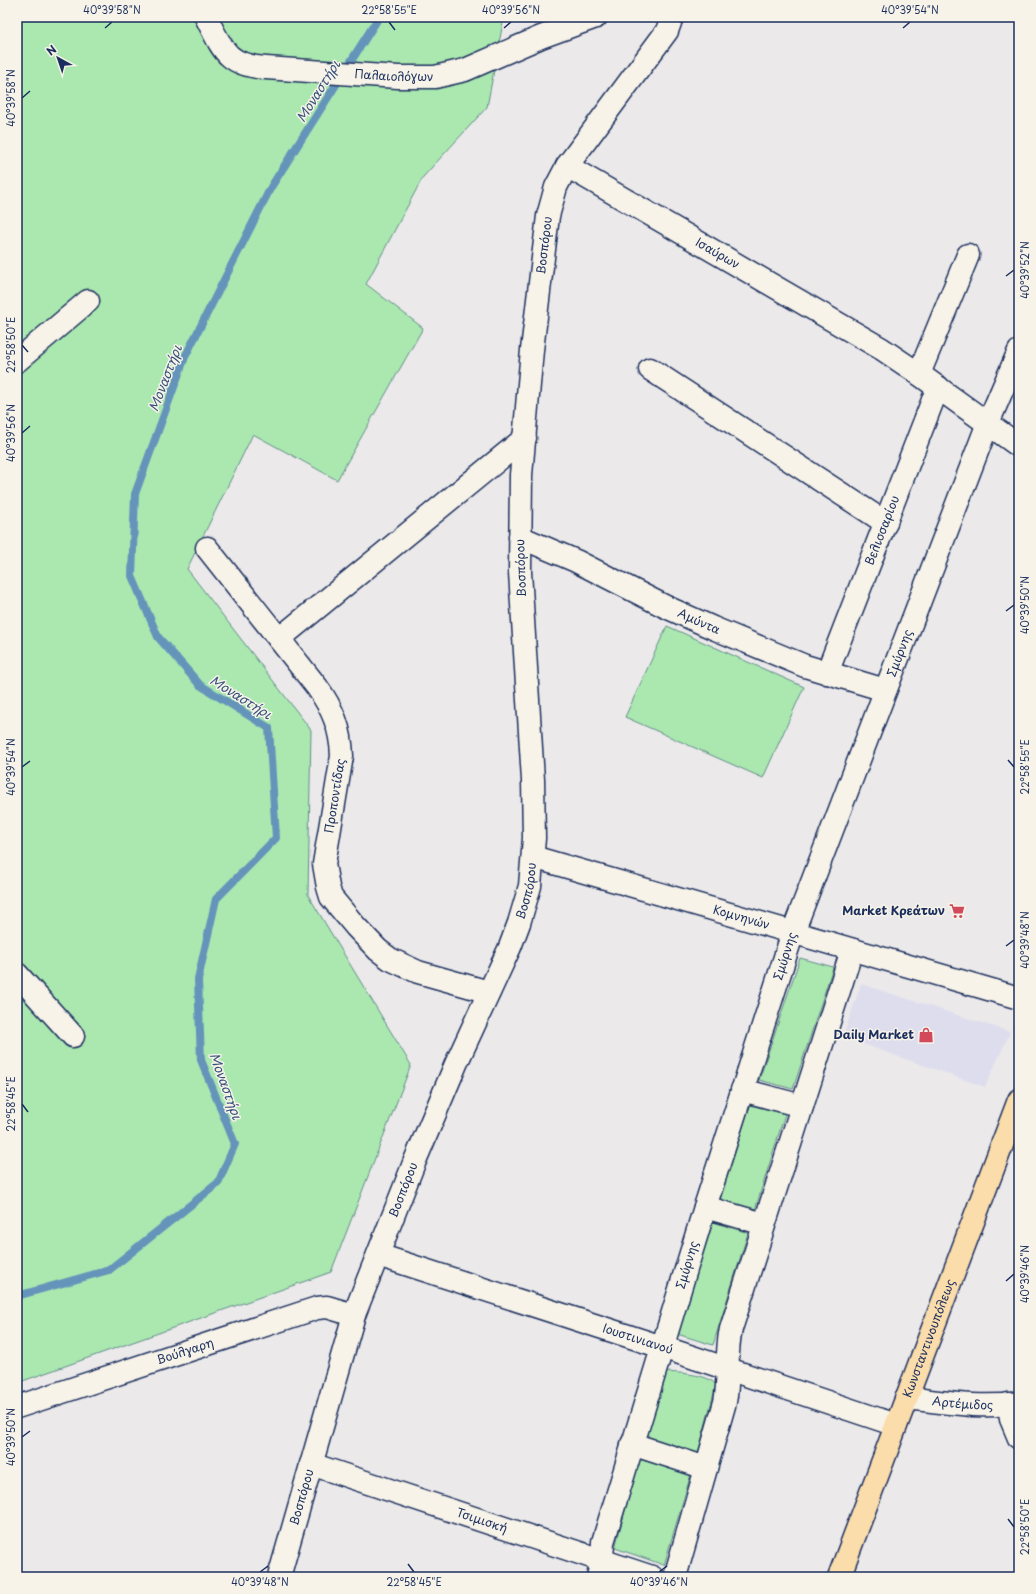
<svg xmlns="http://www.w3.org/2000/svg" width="1036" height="1594" font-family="'Playpen Sans',sans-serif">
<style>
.built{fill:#dddded}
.green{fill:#aae8b0;stroke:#628c87}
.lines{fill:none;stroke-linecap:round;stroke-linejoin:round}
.stream{stroke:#6594ba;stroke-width:8}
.minor-casing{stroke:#1b2f5e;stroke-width:25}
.major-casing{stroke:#1b2f5e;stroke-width:25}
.minor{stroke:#f7f3e8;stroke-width:22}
.major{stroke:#fbdcab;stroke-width:22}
.ticks{fill:none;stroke:#1b2f5e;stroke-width:1.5}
.labels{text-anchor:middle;stroke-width:3;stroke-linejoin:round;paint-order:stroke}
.street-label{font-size:12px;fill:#1b2f5e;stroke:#f7f3e8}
.poi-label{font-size:12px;font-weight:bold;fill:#1b2f5e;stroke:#f7f3e8;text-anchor:end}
.water-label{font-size:13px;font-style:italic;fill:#34517d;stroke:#f7f3e8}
.neatline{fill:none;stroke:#1b2f5e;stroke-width:1.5}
.ticks-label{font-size:10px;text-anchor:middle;fill:#1b2f5e}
</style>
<rect width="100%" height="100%" fill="#ebe9ea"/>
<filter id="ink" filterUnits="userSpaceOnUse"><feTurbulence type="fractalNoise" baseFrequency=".025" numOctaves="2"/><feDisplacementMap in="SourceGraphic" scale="8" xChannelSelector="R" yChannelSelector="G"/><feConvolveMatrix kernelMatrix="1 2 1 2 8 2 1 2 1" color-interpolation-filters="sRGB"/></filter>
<g filter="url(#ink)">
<!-- built -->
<polygon class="built" points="861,984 1010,1032 985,1087 843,1037"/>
<!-- green -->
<g class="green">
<polygon points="17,17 504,17 487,107 423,177 366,284 423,328 337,480 253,434 187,569 311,730 308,895 411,1065 331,1272 17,1383"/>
<polygon points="667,626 804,687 763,778 625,717"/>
<polygon points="800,958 833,967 793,1089 759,1080"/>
<polygon points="750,1105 785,1114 755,1210 720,1200"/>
<polygon points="713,1222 748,1233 713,1345 677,1334"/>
<path d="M 665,1372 C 679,1373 709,1374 716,1385 L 698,1453 L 645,1438 Z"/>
<polygon points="639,1459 691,1474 664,1565 615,1548"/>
</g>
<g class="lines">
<!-- stream -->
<polyline class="stream" points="17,1296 109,1270 218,1183 235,1144 201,1060 198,979 216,899 276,838 269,728 200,685 158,637 132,576 135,494 185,357 271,187 379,17"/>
<defs>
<g id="minor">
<path id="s1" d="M 206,17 C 223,50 226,65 266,68 L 398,77 L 435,77 L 465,70 L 541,37 L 596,17"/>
<path id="s2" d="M 672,17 L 667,31 L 567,166 L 882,349 L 919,374 L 1019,446"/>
<polyline points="17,361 88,301"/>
<polyline points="650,369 886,523"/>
<polyline points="919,374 968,255"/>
<path id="s3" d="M 520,537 L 576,561 L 664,606 L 713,628 L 805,666 L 885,690"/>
<path d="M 207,548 L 317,687 C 333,709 341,729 342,756 L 324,864 L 328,887 L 331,897 L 356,927 L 378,950 L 390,959 L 418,972 L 489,992"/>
<polyline points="279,639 525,438"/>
<path id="s4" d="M 827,673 L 938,387"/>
<path id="s5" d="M 533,857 L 1019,998"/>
<polyline points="17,974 73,1036"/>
<polyline points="742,1090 802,1106"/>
<polyline points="705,1207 764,1224"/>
<path id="s6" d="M 378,1255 L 662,1347 L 896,1425"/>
<path id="s7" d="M 906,1398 C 943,1402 981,1409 1019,1403"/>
<polyline points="1009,1404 1011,1419 1019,1438"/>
<path id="s8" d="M 17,1407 L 317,1308 L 327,1307 L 354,1315"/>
<polyline points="632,1444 706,1468"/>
<path id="s9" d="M 311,1464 L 652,1577"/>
<path id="s10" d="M 279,1577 L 354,1315 L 414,1163 L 456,1064 L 510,947 L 519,923 L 530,886 L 534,838 L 533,780 L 520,572 L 521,475 L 532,350 L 548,216 L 556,187 L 567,166"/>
<path id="s11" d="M 598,1577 L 602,1560 L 603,1542 L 705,1207 L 793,932 L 988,423 L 1019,351"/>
<path d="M 675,1577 L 725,1402 C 730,1378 725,1353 731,1329 L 852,950"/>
</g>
<g id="major">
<path id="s12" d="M 839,1577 L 1019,1100"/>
</g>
</defs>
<!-- minor casing -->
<use href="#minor" class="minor-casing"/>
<!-- major casing -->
<use href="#major" class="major-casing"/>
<!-- minor -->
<use href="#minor" class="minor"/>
<!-- major -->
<use href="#major" class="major"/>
</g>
</g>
<!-- ticks -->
<path class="ticks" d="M 389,22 L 395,30M 105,28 L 112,22M 504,28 L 511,22M 903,28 L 910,22M 22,98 L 30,91M 1006,276 L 1014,270M 22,345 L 28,352M 22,433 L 30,426M 1006,611 L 1014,605M 1008,760 L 1014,767M 22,767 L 30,761M 1006,946 L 1014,940M 22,1104 L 28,1112M 1006,1281 L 1014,1274M 22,1437 L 30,1431M 1008,1519 L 1014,1527M 408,1564 L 414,1572M 260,1572 L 268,1566M 659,1572 L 667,1566"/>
<!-- icons -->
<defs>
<symbol id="supermarket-bare" viewBox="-9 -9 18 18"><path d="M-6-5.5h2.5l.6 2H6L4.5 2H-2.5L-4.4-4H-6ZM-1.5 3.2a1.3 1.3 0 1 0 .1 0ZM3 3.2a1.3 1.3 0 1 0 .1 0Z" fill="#d1495b" stroke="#f7f3e8" stroke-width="2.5" paint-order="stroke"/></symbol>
<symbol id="shop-bare" viewBox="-9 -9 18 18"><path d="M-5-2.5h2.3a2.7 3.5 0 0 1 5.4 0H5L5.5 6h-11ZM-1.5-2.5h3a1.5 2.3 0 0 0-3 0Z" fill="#d1495b" stroke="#f7f3e8" stroke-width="2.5" paint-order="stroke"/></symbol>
</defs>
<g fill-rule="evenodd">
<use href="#supermarket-bare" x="946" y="900" width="22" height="22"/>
<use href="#shop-bare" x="915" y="1024" width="22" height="22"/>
</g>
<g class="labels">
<!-- street labels -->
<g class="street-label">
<text dy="4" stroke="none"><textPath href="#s1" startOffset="213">Παλαιολόγων</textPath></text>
<text dy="4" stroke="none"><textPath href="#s10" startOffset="1379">Βοσπόρου</textPath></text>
<text dy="4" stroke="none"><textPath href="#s2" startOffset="357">Ισαύρων</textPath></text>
<text dy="4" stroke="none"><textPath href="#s4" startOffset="153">Βελισσαρίου</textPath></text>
<text transform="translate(521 568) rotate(-92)" y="4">Βοσπόρου</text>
<text dy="4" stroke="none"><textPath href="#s3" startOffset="198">Αμύντα</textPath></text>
<text dy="4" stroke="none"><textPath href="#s11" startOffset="973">Σμύρνης</textPath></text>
<text transform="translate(335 796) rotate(-81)" y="4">Προποντίδας</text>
<text dy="4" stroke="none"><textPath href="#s10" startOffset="731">Βοσπόρου</textPath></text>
<text dy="4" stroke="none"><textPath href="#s5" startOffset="217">Κομνηνών</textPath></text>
<text dy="4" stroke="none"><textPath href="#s11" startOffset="649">Σμύρνης</textPath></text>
<text dy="4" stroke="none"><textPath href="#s10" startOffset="407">Βοσπόρου</textPath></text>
<text dy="4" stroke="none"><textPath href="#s11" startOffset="325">Σμύρνης</textPath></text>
<text dy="4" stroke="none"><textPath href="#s12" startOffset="255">Κωνσταντινουπόλεως</textPath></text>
<text dy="4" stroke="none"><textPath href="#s6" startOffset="273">Ιουστινιανού</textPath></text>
<text dy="4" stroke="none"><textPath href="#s8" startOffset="177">Βούλγαρη</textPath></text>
<text dy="4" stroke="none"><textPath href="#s7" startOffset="57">Αρτέμιδος</textPath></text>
<text dy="4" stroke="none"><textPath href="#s10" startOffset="83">Βοσπόρου</textPath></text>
<text dy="4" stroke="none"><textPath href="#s9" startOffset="180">Τσιμισκή</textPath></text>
</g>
<!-- poi labels -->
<g class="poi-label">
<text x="945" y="915">Market Κρεάτων</text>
<text x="914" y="1039">Daily Market</text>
</g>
<!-- water labels -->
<g class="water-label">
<text transform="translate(318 91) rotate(-58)" y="5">Μοναστήρι</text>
<text transform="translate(165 378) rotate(-69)" y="5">Μοναστήρι</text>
<text transform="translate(241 697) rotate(32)" y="5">Μοναστήρι</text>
<text transform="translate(226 1086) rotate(70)" y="5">Μοναστήρι</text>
</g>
</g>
<!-- margin -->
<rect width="1036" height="1594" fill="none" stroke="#f7f3e8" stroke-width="44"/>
<!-- north arrow -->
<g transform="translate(58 58) rotate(320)" stroke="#f7f3e8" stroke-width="3" paint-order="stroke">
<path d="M0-3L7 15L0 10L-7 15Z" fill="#1b2f5e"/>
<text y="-6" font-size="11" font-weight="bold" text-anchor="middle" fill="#1b2f5e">N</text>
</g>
<rect x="22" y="22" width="992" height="1550" class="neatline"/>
<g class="ticks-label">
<text x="112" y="14">40°39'58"N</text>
<text x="389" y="14">22°58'55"E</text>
<text x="511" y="14">40°39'56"N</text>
<text x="910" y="14">40°39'54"N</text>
<text transform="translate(11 98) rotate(-90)" y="4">40°39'58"N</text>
<text transform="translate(1025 270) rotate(-90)" y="4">40°39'52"N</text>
<text transform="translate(11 345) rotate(-90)" y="4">22°58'50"E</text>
<text transform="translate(11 433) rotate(-90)" y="4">40°39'56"N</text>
<text transform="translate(1025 605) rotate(-90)" y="4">40°39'50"N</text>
<text transform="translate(1025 767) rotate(-90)" y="4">22°58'55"E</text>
<text transform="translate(11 767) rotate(-90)" y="4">40°39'54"N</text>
<text transform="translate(1025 940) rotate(-90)" y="4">40°39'48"N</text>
<text transform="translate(11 1104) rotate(-90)" y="4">22°58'45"E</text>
<text transform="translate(1025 1274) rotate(-90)" y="4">40°39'46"N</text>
<text transform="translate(11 1437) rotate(-90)" y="4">40°39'50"N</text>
<text transform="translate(1025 1527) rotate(-90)" y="4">22°58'50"E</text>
<text x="260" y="1586">40°39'48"N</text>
<text x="414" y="1586">22°58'45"E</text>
<text x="659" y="1586">40°39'46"N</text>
</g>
</svg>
